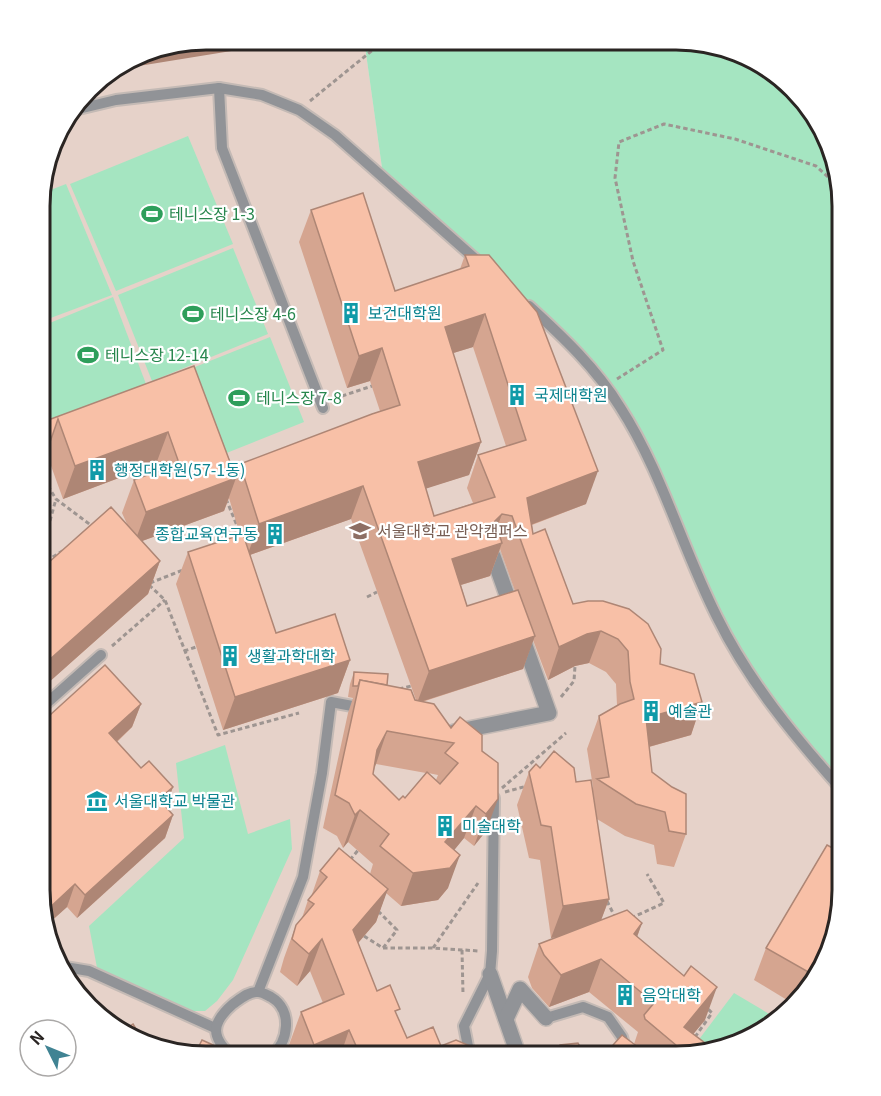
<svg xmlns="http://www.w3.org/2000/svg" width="881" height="1096" font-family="Georgia,'Noto Sans KR',serif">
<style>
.built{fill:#e6d2c9}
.green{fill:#a5e5c1}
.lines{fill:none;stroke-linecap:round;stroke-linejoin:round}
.lane-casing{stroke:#c4bab5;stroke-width:14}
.street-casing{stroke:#c4bab5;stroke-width:18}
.path{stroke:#9e9591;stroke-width:3;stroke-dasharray:4.5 3;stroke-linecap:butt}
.lane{stroke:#919397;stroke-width:10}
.street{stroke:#919397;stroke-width:15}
.wall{fill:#d5a590;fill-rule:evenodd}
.shaded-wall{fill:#ae8675}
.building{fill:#f8c0a7;stroke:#ae8675;stroke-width:1.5;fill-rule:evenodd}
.labels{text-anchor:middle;stroke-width:4.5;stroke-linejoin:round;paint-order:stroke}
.leisure-label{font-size:16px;fill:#27864d;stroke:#fff;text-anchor:start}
.culture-label{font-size:16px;fill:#0d838f;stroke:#fff;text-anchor:start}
.education-label{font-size:16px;fill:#785e54;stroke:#fff;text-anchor:start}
.rim{fill:none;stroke:#2a2523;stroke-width:3}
</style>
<rect width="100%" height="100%" fill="#ebdfd9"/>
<!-- built -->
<polygon class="built" points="206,39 364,39 383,175 595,372 842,790 842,901 814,983 758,1035 686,1057 195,1057 113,1029 61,973 39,890 40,184 61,123 96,80 152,48"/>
<!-- green -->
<g class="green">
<polygon points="364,39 697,40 768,67 820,123 842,206 842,790 742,664 643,446 595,372 383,175"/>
<polygon points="188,136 233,244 116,291 70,184"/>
<polygon points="66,184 112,295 40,322 40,194"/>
<polygon points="233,248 268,334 152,381 118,295"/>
<polygon points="113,297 146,384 40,427 40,327"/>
<polygon points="270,337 304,422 209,460 175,375"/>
<polygon points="225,745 248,834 290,819 292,849 233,980 217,1001 205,1011 192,1011 98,973 89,926 184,838 176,763"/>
<polygon points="734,993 776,1018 758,1035 698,1053 694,1046"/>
</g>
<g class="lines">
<defs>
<g id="lane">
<polyline points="219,88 222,148 323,408"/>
<polyline points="70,111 116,100 219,88 262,95 299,110 335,135 481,264"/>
<path d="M 529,306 C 563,337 596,368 620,407 C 662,472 682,548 717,617 C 749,682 794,736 842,790"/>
<polyline points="39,710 101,655"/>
<polyline points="59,966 89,971 215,1028"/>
<polyline points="258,992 303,877 322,773 331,702 363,708"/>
<polyline points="546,1018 583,1007 608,1017 622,1037 625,1048"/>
<path d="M 233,1057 C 210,1037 211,1023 233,1004 C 240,999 249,991 258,992 C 262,992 267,995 271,997 C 293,1010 289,1041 271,1057"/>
<polyline points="470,1057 464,1026 490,974 492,951 494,798"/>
</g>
<g id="street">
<polyline points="493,556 513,612"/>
<polyline points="454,732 549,713 521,634"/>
<polyline points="490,974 519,1057"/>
<polyline points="506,1019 520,989 546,1018"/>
</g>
</defs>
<!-- lane casing -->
<use href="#lane" class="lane-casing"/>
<!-- street casing -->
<use href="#street" class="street-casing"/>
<!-- path -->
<g class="path">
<polyline points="310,101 385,40"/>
<polyline points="617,379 663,350 633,261 615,178 619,142 664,124 735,139 816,166 837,185"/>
<polyline points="342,396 375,385"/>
<polyline points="40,473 56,499 92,526"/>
<polyline points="226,499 238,528 234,530 236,538"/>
<polyline points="40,557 56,499"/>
<polyline points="40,565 64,550"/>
<polyline points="150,583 183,570"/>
<polyline points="149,585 165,600 218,735 299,713"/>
<polyline points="367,597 377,592"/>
<polyline points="112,646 165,600"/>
<polyline points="184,651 196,647"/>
<polyline points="399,689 411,686"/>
<polyline points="561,697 574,681 575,666"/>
<polyline points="502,788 566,733"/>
<polyline points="505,792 527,786"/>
<polyline points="350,860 359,849"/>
<polyline points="607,901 615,917"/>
<polyline points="378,911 397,930 383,948"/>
<polyline points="631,918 664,903 647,874"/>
<polyline points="364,936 383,948 433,948 479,951"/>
<polyline points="433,948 478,883"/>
<polyline points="462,950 463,994"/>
<polyline points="695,1037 712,1013 706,1007"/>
</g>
<!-- lane -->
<use href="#lane" class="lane"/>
<!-- street -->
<use href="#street" class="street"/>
</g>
<!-- wall -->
<g class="wall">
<path d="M 311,210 L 395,291 L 460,269 L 465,255 L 586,504 L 532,525 L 533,534 L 573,604 L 660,664 L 702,702 L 691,735 L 649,747 L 652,772 L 686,834 L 674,867 L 657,864 L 654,845 L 625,836 L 597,819 L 609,899 L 601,920 L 642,923 L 637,937 L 705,1020 L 693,1034 L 713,1049 L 686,1057 L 608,1057 L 613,1045 L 634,1044 L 638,1032 L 589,992 L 549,1007 L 532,988 L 528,977 L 539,944 L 557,937 L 551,938 L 540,860 L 529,858 L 517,805 L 529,772 L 540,768 L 576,782 L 592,790 L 593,787 L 587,749 L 599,716 L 617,705 L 616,684 L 606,672 L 589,663 L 575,666 L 548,680 L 533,640 L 523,669 L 422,702 L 451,728 L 498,763 L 486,831 L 474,846 L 464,838 L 454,850 L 448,888 L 438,900 L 401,906 L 386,893 L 376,922 L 358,943 L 377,991 L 397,1016 L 407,1038 L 441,1046 L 496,1057 L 294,1057 L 289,1045 L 301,1012 L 323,1003 L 310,971 L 297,986 L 280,972 L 284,958 L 296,925 L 302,918 L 308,900 L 311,897 L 320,871 L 370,874 L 373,864 L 348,842 L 343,848 L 337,836 L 323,828 L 348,713 L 353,698 L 348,697 L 350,684 L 354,672 L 387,685 L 416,700 L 351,519 L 250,555 L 276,633 L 350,660 L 338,693 L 223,730 L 176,584 L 188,552 L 240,535 L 229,498 L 224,511 L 142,541 L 160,561 L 148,594 L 39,691 L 40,554 L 48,563 L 127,524 L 122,513 L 134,480 L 158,471 L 156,464 L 63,499 L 46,452 L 40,423 L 194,366 L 236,477 L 240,464 L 380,411 L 370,381 L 347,388 L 299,242 ZM 473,347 L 506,446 L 478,455 L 467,488 L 473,503 L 434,516 L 426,488 L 469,475 L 481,442 L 453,353 ZM 500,549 L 515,591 L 467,606 L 461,585 L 490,576 ZM 376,764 L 426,773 L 405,798 L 399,800 L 373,774 ZM 428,773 L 438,775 L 436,780 Z"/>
<polygon points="141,704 132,727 117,742 141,768 173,787 166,806 173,815 165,838 77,918 67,907 48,924 39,890 39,725"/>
<polygon points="842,853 809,988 792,1003 754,980 766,948"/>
</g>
<!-- shaded-wall -->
<g class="shaded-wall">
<polygon points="206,39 305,39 114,70 152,48"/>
<polygon points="485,314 473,347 434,359 445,327"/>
<polygon points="382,348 370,381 347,388 359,356"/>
<polygon points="168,432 156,464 63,499 75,466"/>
<polygon points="481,442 469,475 406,495 418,462"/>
<polygon points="598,471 586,504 517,530 527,498"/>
<polygon points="236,478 224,511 134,544 146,512"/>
<polygon points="363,486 351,519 247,556 259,524"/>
<polygon points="502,514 490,547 502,543 490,576 441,591 452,559"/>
<polygon points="160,561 148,594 39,691 39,669"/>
<polygon points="601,631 589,663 575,666 548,680 559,647 587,634"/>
<polygon points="535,636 523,669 417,703 429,671"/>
<polygon points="350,660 338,693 223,730 235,697"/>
<polygon points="702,702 691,735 634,751 646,718"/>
<polygon points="141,704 132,727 101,756 109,733"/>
<polygon points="387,731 376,764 365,783 377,750"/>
<polygon points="173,787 164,810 159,799"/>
<polygon points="498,799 486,831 474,846 486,814"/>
<polygon points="476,806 464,838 438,870 460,855 448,888 438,900 401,906 413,873 445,842"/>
<polygon points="360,810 348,842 343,848 355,815"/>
<polygon points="173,815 165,838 77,918 85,895"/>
<polygon points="75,884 67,907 48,924 45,912"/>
<polygon points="388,889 376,922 341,963 353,930"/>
<polygon points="609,899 597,931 551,938 563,906"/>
<polygon points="642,923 630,956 634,934"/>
<polygon points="322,939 310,971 297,986 309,954"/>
<polygon points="827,944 817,973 809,988 802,994 810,973"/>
<polygon points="601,959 589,992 549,1007 561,975"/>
<polygon points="717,987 705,1020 681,1049 684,1027"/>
<polygon points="349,1030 340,1057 310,1057 314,1045"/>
</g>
<!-- building -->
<g class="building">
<path d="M 363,193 L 395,291 L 469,266 L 465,255 L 489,255 L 537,312 L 598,471 L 527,498 L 533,534 L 545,529 L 573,604 L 588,601 L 603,601 L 629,609 L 648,624 L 661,649 L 660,664 L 694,674 L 702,702 L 646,718 L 652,772 L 672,787 L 686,794 L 686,834 L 669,831 L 665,812 L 636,804 L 597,779 L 609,777 L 599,716 L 620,704 L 634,699 L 630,682 L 628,651 L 618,639 L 601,631 L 587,634 L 559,647 L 512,516 L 502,514 L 495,521 L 502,543 L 452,559 L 467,606 L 518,590 L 535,636 L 429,671 L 363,486 L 259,524 L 240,464 L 372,414 L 400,405 L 382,348 L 359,356 L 311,210 ZM 485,314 L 526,440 L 478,455 L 495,497 L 434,516 L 418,462 L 481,442 L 445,327 Z"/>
<polygon points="194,366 236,478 146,512 134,480 179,463 168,432 75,466 58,419 40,471 40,423"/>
<polygon points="111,507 160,561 39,669 40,554 48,563"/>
<polygon points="243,534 276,633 335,614 350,660 235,697 188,552"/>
<polygon points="105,665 141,704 109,733 141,768 149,761 173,787 159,799 173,815 85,895 75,884 45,912 39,890 39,725"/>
<polygon points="354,672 388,674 387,685 360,680 358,686 353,686"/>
<path d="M 360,680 L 411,690 L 415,700 L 434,704 L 451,728 L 460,717 L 482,735 L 482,751 L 498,763 L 498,799 L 486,814 L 476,806 L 445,842 L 460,855 L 450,868 L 413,873 L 380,846 L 389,834 L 360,810 L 355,815 L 349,803 L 335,795 ZM 387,731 L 454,743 L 445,753 L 458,763 L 440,784 L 427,772 L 405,798 L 403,796 L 399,800 L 373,774 L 377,750 Z"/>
<polygon points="554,751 574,768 576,782 591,780 609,899 563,906 551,827 541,825 529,772 536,764 540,768"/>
<polygon points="827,845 842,853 842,901 827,944 810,973 766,948"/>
<polygon points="339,848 388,889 353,930 377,991 390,985 400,1009 395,1011 407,1038 433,1027 441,1046 456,1040 496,1057 361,1057 349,1030 314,1045 301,1012 344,994 322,939 309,954 292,939 296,925 314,904 308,900 327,877 320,871"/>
<polygon points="627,910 642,923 634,934 684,976 691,966 717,987 684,1027 713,1049 689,1056 645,1019 644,1015 654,1003 601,959 561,975 544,955 539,944"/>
<polygon points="133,1024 142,1039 121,1032"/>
<polygon points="622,1035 651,1057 611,1057 613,1045"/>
<polygon points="202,1040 213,1045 226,1057 194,1056"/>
<polygon points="578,1043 586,1057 558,1057 560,1045"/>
</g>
<!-- icons -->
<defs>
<symbol id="stadium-bare" viewBox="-9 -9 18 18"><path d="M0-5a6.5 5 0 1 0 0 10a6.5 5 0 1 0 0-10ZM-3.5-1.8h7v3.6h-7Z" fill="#2e9e5b" stroke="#fff" stroke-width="2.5" paint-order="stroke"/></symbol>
<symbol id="building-bare" viewBox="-9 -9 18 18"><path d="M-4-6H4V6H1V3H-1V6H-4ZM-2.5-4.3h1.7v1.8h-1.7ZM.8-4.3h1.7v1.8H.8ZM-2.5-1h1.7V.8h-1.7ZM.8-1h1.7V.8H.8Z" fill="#0f9aa8" stroke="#fff" stroke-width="2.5" paint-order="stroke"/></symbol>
<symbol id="university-bare" viewBox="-9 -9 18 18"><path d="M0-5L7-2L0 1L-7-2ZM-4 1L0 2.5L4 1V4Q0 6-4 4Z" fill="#8d6e63" stroke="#fff" stroke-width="2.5" paint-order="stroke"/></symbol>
<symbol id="museum-bare" viewBox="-9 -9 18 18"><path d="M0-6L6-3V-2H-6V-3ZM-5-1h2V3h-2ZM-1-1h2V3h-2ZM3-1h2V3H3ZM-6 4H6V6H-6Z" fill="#0f9aa8" stroke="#fff" stroke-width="2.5" paint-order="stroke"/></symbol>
</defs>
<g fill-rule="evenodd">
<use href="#stadium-bare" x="137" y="199" width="30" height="30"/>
<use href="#building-bare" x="336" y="298" width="30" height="30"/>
<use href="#stadium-bare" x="178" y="299" width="30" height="30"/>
<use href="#stadium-bare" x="73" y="340" width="30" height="30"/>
<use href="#building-bare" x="502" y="380" width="30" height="30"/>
<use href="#stadium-bare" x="224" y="383" width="30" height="30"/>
<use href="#building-bare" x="82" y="455" width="30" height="30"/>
<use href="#university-bare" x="345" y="516" width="30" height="30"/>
<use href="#building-bare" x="260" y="519" width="30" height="30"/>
<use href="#building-bare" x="215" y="641" width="30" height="30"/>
<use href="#building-bare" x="636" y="696" width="30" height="30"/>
<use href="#museum-bare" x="82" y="786" width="30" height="30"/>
<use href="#building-bare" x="430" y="811" width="30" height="30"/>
<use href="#building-bare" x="610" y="980" width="30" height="30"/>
</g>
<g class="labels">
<!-- leisure labels -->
<g class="leisure-label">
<text x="169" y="220">테니스장 1-3</text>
<text x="210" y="320">테니스장 4-6</text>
<text x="105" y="361">테니스장 12-14</text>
<text x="256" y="404">테니스장 7-8</text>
</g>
<!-- culture labels -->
<g class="culture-label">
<text x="368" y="319">보건대학원</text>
<text x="534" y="401">국제대학원</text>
<text x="114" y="476">행정대학원(57-1동)</text>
<text x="258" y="540" text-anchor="end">종합교육연구동</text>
<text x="247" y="662">생활과학대학</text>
<text x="668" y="717">예술관</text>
<text x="114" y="807">서울대학교 박물관</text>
<text x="462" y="832">미술대학</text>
<text x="642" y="1001">음악대학</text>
</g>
<!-- education labels -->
<g class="education-label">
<text x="377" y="537">서울대학교 관악캠퍼스</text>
</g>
</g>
<!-- crop -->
<path d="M0 0H881V1096H0ZM206 50H676A156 156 0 0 1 832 206V890A156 156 0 0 1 676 1046H206A156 156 0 0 1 50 890V206A156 156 0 0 1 206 50Z" fill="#fff" fill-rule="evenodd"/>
<path class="rim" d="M206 50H676A156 156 0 0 1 832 206V890A156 156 0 0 1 676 1046H206A156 156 0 0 1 50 890V206A156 156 0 0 1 206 50Z"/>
<!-- north arrow -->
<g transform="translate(48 1048) rotate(313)"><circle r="28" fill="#ffffff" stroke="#aaa8a7" stroke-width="1.5"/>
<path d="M0-4.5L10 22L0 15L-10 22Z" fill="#408393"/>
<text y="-9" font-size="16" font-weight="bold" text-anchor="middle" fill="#2a2523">N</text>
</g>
</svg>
